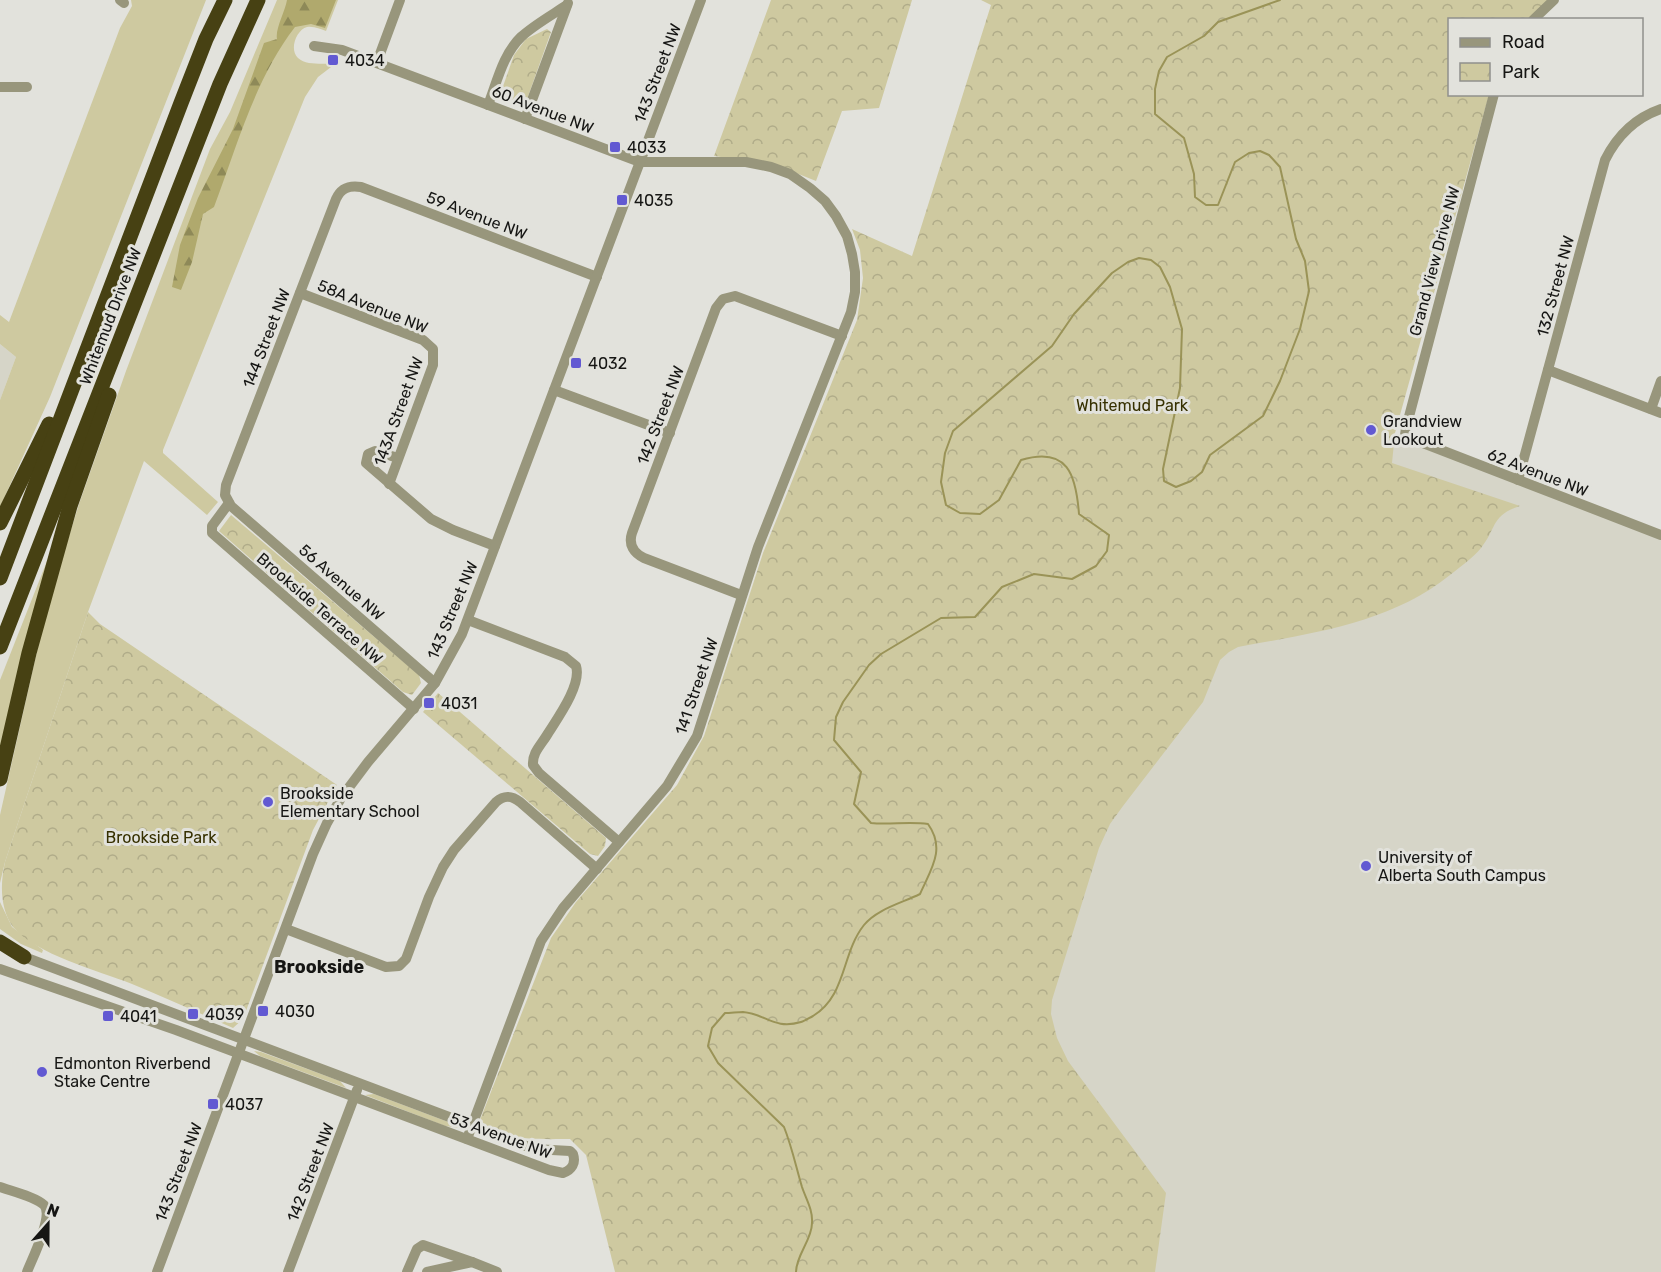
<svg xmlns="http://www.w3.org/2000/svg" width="1661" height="1272" font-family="Rubik,sans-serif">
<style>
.built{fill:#d6d5c8}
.grass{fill:#cec9a0}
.forest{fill:url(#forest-firs)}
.park{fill:url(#park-crowns)}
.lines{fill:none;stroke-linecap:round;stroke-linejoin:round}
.stream{stroke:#9a9357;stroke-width:2}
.minor{stroke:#98967c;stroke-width:10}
.highway{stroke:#474113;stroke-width:15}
.poi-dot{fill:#6259d2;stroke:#e2e2dc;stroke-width:2}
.labels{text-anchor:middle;stroke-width:6;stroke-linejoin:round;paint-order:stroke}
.poi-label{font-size:16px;fill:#161614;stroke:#e2e2dc;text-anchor:start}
.street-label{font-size:16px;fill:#161614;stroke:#e2e2dc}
.park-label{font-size:16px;fill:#363000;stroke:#e2e2dc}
.neighbourhood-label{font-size:18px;font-weight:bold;fill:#161614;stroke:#e2e2dc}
</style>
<defs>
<pattern id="forest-firs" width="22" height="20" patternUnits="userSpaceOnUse" patternTransform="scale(1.5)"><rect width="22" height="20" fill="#b0a96d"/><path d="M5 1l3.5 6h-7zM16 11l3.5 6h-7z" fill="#8e8958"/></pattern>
<pattern id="park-crowns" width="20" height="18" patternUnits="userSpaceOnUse" patternTransform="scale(1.5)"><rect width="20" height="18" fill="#cec9a0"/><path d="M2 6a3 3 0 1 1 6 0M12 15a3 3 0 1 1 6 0" fill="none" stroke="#b0ac89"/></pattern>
</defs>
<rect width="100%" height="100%" fill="#e2e2dc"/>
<!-- built -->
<g class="built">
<polygon points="0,344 16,357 0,400"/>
<polygon points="1293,395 1661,536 1661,1272 796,1272"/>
</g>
<!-- grass -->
<g class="grass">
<polygon points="131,0 206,0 50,397 0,507 0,400 16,357 0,344 0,315 9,322 120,28 132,6"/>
<path d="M 277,0 L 338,0 L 326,31 C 320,29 314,26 307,27 C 296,30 289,50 298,58 C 307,66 323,63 335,64 L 318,77 L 305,97 L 163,450 L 163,453 L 218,502 L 207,515 L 144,461 L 88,612 L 5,862 L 0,883 L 0,815 L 47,607 L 79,504 L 126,371 L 210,149 L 230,112 Z"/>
<polygon points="47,561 49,562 0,751 0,680"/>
<polygon points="0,902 12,927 43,950 42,953 21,944 0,929"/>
<polygon points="254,1051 261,1052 340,1081 346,1088 260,1056"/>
<polygon points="374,1094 459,1126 459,1128 445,1126 365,1095"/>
</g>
<!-- forest -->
<path class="forest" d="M 287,0 L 336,0 L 325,28 L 311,24 L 295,27 C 255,79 237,146 214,207 L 203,214 L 192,262 L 181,290 L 172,287 L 180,245 L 198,198 L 233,129 L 264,43 L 277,39 C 275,29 285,12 287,0 Z"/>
<!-- park -->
<g class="park">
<polygon points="771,0 912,0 879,108 842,111 816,181 776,165 714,156"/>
<path d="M 981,0 L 1550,0 L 1532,19 L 1450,20 L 1450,94 L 1489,95 L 1395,433 L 1392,463 L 1520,506 C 1491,515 1497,528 1481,548 C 1473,558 1460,567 1450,575 C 1389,624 1312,633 1238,647 L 1229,652 L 1220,660 L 1203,702 L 1123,806 L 1110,824 L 1099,848 L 1052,1000 L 1051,1014 L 1057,1038 L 1068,1061 L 1166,1193 L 1155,1272 L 615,1272 L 586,1155 L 570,1139 C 543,1139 499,1142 480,1120 L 551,938 L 576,902 L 677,785 L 704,736 L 763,553 L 857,320 L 863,278 L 860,250 L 852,229 L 912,256 L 991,5 Z"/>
<polygon points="547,29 551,32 526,102 521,104 501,98 501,92 514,55 526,39"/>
<polygon points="231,515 419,675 421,683 412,695 403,692 219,531"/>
<path d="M 88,612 L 100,624 L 337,785 L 313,830 L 243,1019 L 233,1028 C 199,1013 166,998 132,984 C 97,970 37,955 13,927 C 0,909 0,884 5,862 Z"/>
<polygon points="438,693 606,838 605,846 598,856 590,854 423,712"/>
</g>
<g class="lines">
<!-- stream -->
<path class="stream" d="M 796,1272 C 796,1255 812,1240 812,1223 C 813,1210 806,1199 802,1187 C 796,1167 792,1147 784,1127 L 718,1063 L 708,1046 L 712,1028 L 725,1013 C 731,1013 737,1012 743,1012 C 766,1014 774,1030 801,1022 C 805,1021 809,1018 813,1016 C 847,995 841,954 864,925 C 877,909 902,903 920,894 C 931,869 946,849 928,824 C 909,821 890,825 871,823 L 854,804 L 861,772 L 834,740 L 836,717 L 843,702 L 869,665 L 881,654 L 941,618 L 975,617 L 1002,587 L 1034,574 L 1072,579 L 1096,566 L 1107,551 L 1109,535 L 1079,514 C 1076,475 1068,446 1021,460 L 999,500 L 980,514 L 960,513 L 946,505 L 941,482 L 945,453 L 953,431 L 1052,346 L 1074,314 L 1112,273 L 1128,262 L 1139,258 L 1151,260 L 1160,267 L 1170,287 L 1182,329 L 1180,388 L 1163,469 L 1164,481 L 1176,487 L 1191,481 L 1202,472 L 1210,455 L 1263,416 L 1280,381 L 1300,329 L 1309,291 L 1305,261 L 1296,239 L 1280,167 L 1269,155 L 1260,151 L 1249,153 L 1235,162 L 1218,205 L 1206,205 L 1195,197 L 1194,174 L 1184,138 L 1155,114 L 1155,89 L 1159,71 L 1167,57 L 1204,36 L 1218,22 L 1280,0"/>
<!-- minor -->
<g class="minor">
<polyline points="120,0 124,3"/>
<polyline points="1533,20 1554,0"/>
<polyline points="314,46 342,50 640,162 746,162 771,167 790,174 810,188 825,201 836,216 847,236 852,254 855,272 855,292 851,312 758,547 697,736 667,786 563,908 541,941 467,1139"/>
<polyline points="377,62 400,0"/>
<polyline points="0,87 27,87"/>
<polyline points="1494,94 1406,428 1405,435 1410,438 1661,535"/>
<path d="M 488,105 C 497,82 503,54 521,37 C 534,25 552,15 567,5"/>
<polyline points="525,119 568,3"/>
<polyline points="300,293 423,340 433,349 433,365 389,484"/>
<polyline points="1548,370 1661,413"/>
<polyline points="554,390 670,433"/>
<polyline points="1651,409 1661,381"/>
<polyline points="398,458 375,451 368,454 366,463 431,519 453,530 495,546"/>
<path d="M 1518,480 L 1605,160 C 1617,136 1635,118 1661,109"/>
<polyline points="229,503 212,526 212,533 414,709"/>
<path d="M 741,595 L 644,558 C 634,553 628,545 632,533 L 716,308 L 723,299 L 735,296 L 842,336"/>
<path d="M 468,620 L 565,657 L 576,666 C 582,685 557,719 547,735 C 541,745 532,753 533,765 L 539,773 L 619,842"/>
<path d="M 435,683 L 231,506 L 225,495 L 226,485 L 336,199 C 341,188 349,185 361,187 L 597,277"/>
<path d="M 286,929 L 386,967 L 399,966 L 406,959 L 429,897 L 443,867 L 454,850 L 496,802 C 504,795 511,795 520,802 L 597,869"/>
<path d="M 0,969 L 176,1030 L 549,1170 L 563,1173 C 572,1170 576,1163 573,1154 L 570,1151 L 534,1149 L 19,955"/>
<path d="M 0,1187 C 11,1191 36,1197 44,1205 C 54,1216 32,1259 27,1272"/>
<polyline points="157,1272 313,854 327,823 341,798 368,762 435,683 462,634 701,0"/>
<polyline points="288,1272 357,1090"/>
<polyline points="407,1272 417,1249 423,1245 472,1262"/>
<polyline points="427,1272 472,1262 497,1272"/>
</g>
<!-- highway -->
<g class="highway">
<polyline points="0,523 49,424"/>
<polyline points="0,578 181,103 206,39 225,0"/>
<polyline points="0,647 220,84 258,0"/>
<polyline points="0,779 29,653 70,506 109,395"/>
<polyline points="0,942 24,957"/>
</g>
</g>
<!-- markers -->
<g class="poi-dot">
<rect x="327" y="54" width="12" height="12" rx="3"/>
<rect x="609" y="141" width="12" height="12" rx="3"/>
<rect x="616" y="194" width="12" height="12" rx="3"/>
<rect x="570" y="357" width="12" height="12" rx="3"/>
<circle cx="1371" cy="430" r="6"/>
<rect x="423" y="697" width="12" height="12" rx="3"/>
<circle cx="268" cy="802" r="6"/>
<circle cx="1366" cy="866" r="6"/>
<rect x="257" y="1005" width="12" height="12" rx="3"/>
<rect x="187" y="1008" width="12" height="12" rx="3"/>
<rect x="102" y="1010" width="12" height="12" rx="3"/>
<circle cx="42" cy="1072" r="6"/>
<rect x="207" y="1098" width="12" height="12" rx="3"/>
</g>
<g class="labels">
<!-- poi labels -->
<g class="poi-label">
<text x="345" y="66">4034</text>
<text x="627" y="153">4033</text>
<text x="634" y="206">4035</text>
<text x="588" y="369">4032</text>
<text x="1383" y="427">Grandview<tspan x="1383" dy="18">Lookout</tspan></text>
<text x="441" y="709">4031</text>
<text x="280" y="799">Brookside<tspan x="280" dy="18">Elementary School</tspan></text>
<text x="1378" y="863">University of<tspan x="1378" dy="18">Alberta South Campus</tspan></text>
<text x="275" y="1017">4030</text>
<text x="205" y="1020">4039</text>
<text x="120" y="1022">4041</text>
<text x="54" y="1069">Edmonton Riverbend<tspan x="54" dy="18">Stake Centre</tspan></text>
<text x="225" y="1110">4037</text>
</g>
<!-- street labels -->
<g class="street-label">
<text transform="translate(657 73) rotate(-69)" y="6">143 Street NW</text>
<text transform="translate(543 109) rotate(21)" y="6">60 Avenue NW</text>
<text transform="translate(477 215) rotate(21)" y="6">59 Avenue NW</text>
<text transform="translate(1434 261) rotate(-75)" y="6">Grand View Drive NW</text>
<text transform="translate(1555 286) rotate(-75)" y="6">132 Street NW</text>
<text transform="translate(373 306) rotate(22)" y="6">58A Avenue NW</text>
<text transform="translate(110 316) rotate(-69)" y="6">Whitemud Drive NW</text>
<text transform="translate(266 338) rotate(-69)" y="6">144 Street NW</text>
<text transform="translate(398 411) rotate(-70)" y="6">143A Street NW</text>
<text transform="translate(660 415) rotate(-69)" y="6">142 Street NW</text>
<text transform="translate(1538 472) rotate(21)" y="6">62 Avenue NW</text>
<text transform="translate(342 582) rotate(41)" y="6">56 Avenue NW</text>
<text transform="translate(320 608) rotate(41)" y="6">Brookside Terrace NW</text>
<text transform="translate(452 610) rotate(-67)" y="6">143 Street NW</text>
<text transform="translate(696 686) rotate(-71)" y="6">141 Street NW</text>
<text transform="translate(501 1135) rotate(20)" y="6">53 Avenue NW</text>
<text transform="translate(178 1172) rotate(-69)" y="6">143 Street NW</text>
<text transform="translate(310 1172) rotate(-69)" y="6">142 Street NW</text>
</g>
<!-- park labels -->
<g class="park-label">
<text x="1132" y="411">Whitemud Park</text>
<text x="161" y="843">Brookside Park</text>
</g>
<!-- neighbourhood labels -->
<g class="neighbourhood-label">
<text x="319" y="973">Brookside</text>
</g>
</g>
<!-- legend -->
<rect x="1448" y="18" width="195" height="78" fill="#e2e2dc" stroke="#90908c" stroke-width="1.5"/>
<rect x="1460" y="38" width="30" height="9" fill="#98967c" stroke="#90908c" stroke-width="1.5"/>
<text x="1502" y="48" font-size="18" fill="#161614">Road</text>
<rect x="1460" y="63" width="30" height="18" fill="url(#park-crowns)" stroke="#90908c" stroke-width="1.5"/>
<text x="1502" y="78" font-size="18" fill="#161614">Park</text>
<!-- north arrow -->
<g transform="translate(48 1224) rotate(21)" stroke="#e2e2dc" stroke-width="4.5" paint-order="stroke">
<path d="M0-4.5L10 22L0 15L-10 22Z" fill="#161614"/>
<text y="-9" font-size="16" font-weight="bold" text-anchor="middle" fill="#161614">N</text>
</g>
</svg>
